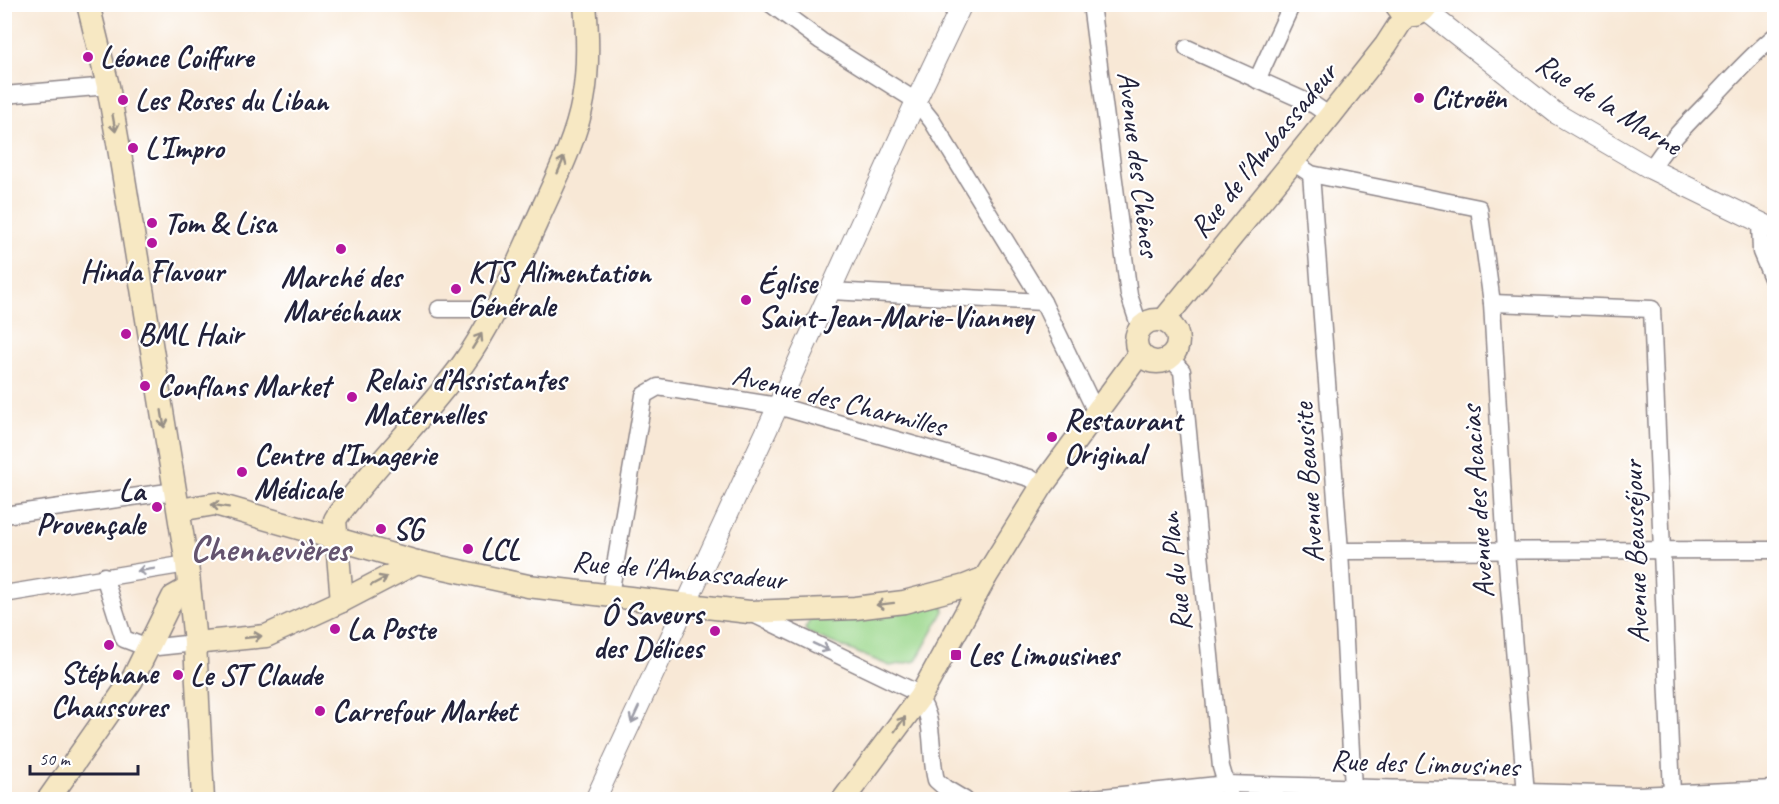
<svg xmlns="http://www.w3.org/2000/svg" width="1779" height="804" font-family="Caveat,sans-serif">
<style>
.green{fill:#9bd78c;stroke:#5e7c64;stroke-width:1.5}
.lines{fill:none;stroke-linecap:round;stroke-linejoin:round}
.minor-casing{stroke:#8d8588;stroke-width:19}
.tertiary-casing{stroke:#8d8588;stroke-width:22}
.secondary-casing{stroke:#8d8588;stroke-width:25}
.minor{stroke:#fff;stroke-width:16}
.tertiary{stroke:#fff;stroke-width:20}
.secondary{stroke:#f7e8c3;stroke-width:22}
.oneway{stroke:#978f86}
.oneway2{stroke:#9c9ca7}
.poi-dot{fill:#b5179e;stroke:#fff;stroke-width:2}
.labels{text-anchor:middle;stroke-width:4.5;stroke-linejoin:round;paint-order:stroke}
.poi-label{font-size:30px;font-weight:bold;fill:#22223b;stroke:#fff;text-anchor:start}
.street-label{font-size:30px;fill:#22223b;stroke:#fff}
.district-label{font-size:36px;font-weight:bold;fill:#655570;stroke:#fff}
</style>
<rect width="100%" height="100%" fill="#fff"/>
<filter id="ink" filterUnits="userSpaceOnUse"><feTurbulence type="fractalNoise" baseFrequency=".0167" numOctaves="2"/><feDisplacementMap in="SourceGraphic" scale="12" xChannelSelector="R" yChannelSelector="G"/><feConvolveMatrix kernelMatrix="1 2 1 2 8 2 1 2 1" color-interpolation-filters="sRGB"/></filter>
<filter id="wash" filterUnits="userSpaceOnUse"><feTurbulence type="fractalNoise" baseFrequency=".008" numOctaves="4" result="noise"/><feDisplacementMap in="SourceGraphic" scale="24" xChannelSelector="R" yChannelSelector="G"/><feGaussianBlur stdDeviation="1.35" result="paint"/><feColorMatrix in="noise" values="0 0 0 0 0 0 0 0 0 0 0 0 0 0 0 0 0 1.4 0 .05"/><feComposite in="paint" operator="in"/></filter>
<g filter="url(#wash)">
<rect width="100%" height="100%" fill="#f8e8d6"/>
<!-- green -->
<polygon class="green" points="936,602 943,606 944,611 916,661 890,666 808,633 805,629 811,618"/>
</g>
<g filter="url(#ink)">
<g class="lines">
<defs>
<g id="minor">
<polyline points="771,4 821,41 916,101 932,121 1043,302 1096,412"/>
<polyline points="1091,4 1129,295 1140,328"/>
<polyline points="1187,48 1314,105 1330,116"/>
<polyline points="1257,80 1292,4"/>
<polyline points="4,95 108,86"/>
<polyline points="1293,162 1311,174 1479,208 1492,303 1506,551 1526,794"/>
<path d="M 1651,169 C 1668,141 1695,116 1718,92 C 1736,73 1754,53 1774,37"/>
<polyline points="1311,174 1340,551 1353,788"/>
<polyline points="1760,222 1761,252 1774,283"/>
<polyline points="830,291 1043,302"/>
<polyline points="1492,303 1652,309 1672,794"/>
<polyline points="439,309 496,309"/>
<polyline points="1170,357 1182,371 1221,767 1231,800"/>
<polyline points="4,515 175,491"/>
<polyline points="1340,551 1774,550"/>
<polyline points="104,576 124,639 148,648 195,643"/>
<polyline points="4,594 187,564"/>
<polyline points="610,595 644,395 658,387 778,406 1030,478 1042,486"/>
<path d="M 749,612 L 911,690 C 938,711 928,750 936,780 L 945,788 L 965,800"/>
<polyline points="1074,800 1227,784 1637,795 1774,789"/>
</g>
<g id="tertiary">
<polyline points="1425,10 1557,114 1651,169 1774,229"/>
<polyline points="595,800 778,406 916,101 962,4"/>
</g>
<g id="secondary">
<polyline points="88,4 108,86 121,160 187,564 195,643 203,800"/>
<path d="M 1397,6 C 1406,19 1420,18 1428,4"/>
<circle cx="1157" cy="341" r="21"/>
<polyline points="1163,321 1330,116 1386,45 1406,14"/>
<polyline points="179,510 215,504 417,562 528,586 749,612 855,608 904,602 965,586 985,578"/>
<path d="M 342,601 L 335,520 L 338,515 C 377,463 424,417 463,364 C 494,321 514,271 536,223 C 553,185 576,141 583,100 C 589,68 588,37 585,4"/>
<polyline points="195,643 266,636 342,601 417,562"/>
<polyline points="48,800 132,680 173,597 189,588"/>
<polyline points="843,800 920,697 985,578 1042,486 1140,353"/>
</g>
</defs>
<!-- minor casing -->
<use href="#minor" class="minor-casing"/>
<!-- tertiary casing -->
<use href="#tertiary" class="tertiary-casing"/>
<!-- secondary casing -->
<use href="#secondary" class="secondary-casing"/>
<!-- minor -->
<use href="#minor" class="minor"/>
<!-- tertiary -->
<use href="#tertiary" class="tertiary"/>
<!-- secondary -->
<use href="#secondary" class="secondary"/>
</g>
<!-- one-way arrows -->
<defs><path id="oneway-shaft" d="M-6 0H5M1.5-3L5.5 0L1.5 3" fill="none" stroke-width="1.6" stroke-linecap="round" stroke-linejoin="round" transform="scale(1.5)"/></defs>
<g class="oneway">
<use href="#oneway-shaft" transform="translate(114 123) rotate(80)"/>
<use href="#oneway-shaft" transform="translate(561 165) rotate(-67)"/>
<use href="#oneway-shaft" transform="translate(477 341) rotate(-58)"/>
<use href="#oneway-shaft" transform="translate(163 419) rotate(81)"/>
<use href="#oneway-shaft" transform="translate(220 506) rotate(-171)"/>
<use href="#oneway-shaft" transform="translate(379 581) rotate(-28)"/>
<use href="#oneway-shaft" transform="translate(885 604) rotate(173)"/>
<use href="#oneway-shaft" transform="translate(253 637) rotate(-6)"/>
<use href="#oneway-shaft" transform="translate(900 724) rotate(-54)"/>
</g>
<g class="oneway2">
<use href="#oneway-shaft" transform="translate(146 570) rotate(171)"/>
<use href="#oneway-shaft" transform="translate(821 647) rotate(25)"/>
<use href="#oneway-shaft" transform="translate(635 715) rotate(115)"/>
</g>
</g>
<!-- markers -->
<g class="poi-dot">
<circle cx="88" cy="57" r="6"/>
<circle cx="1419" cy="98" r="6"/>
<circle cx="123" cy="100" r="6"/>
<circle cx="133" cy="148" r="6"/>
<circle cx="152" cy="223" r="6"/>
<circle cx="152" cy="243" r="6"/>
<circle cx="341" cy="249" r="6"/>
<circle cx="456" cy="289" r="6"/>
<circle cx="746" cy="300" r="6"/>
<circle cx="126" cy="334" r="6"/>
<circle cx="145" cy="386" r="6"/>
<circle cx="352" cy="397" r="6"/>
<circle cx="1052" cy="437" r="6"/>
<circle cx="242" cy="472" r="6"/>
<circle cx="157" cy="507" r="6"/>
<circle cx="381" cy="529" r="6"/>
<circle cx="468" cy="549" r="6"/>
<circle cx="335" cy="629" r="6"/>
<circle cx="715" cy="631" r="6"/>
<circle cx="109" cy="645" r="6"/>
<rect x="950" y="649" width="12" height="12" rx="3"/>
<circle cx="178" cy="675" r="6"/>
<circle cx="320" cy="711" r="6"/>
</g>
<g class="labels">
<!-- poi labels -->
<g class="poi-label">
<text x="100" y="67">Léonce Coiffure</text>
<text x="1431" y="108">Citroën</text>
<text x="135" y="110">Les Roses du Liban</text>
<text x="145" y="158">L’Impro</text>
<text x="164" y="233">Tom &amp; Lisa</text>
<text x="152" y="281" text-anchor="middle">Hinda Flavour</text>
<text x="468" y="282">KTS Alimentation<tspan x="468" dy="34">Générale</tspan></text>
<text x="341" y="287" text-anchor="middle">Marché des<tspan x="341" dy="34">Maréchaux</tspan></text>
<text x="758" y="293">Église<tspan x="758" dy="34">Saint-Jean-Marie-Vianney</tspan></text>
<text x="138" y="344">BML Hair</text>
<text x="364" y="390">Relais d’Assistantes<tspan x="364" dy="34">Maternelles</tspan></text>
<text x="157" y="396">Conflans Market</text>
<text x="1064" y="430">Restaurant<tspan x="1064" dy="34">Original</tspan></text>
<text x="254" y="465">Centre d’Imagerie<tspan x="254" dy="34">Médicale</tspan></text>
<text x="145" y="500" text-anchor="end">La<tspan x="145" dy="34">Provençale</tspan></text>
<text x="393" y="539">SG</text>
<text x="480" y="559">LCL</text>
<text x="703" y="624" text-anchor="end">Ô Saveurs<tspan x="703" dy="34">des Délices</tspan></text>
<text x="347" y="639">La Poste</text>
<text x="968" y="665">Les Limousines</text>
<text x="109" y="683" text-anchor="middle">Stéphane<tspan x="109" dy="34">Chaussures</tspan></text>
<text x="190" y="685">Le ST Claude</text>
<text x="332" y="721">Carrefour Market</text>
</g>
<!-- street labels -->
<g class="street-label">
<text transform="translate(1609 104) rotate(32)" y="10">Rue de la Marne</text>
<text transform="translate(1263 150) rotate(-51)" y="10">Rue de l'Ambassadeur</text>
<text transform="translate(1139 164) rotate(83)" y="10">Avenue des Chênes</text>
<text transform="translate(839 400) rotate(14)" y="10">Avenue des Charmilles</text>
<text transform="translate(1308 483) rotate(-94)" y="10">Avenue Beausite</text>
<text transform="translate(1477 502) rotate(-94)" y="10">Avenue des Acacias</text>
<text transform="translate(1635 552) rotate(-92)" y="10">Avenue Beauséjour</text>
<text transform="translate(679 570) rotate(5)" y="10">Rue de l'Ambassadeur</text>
<text transform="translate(1175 572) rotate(-96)" y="10">Rue du Plan</text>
<text transform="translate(1425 763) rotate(2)" y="10">Rue des Limousines</text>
</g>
<!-- district labels -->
<g class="district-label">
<text x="270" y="561">Chennevières</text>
</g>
</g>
<!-- margin -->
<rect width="1779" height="804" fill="none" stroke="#fff" stroke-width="24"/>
<!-- scale -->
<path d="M30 765v9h108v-9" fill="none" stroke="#22223b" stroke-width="3"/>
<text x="39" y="765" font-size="18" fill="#22223b" stroke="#ffffff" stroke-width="4.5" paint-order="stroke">50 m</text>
</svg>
